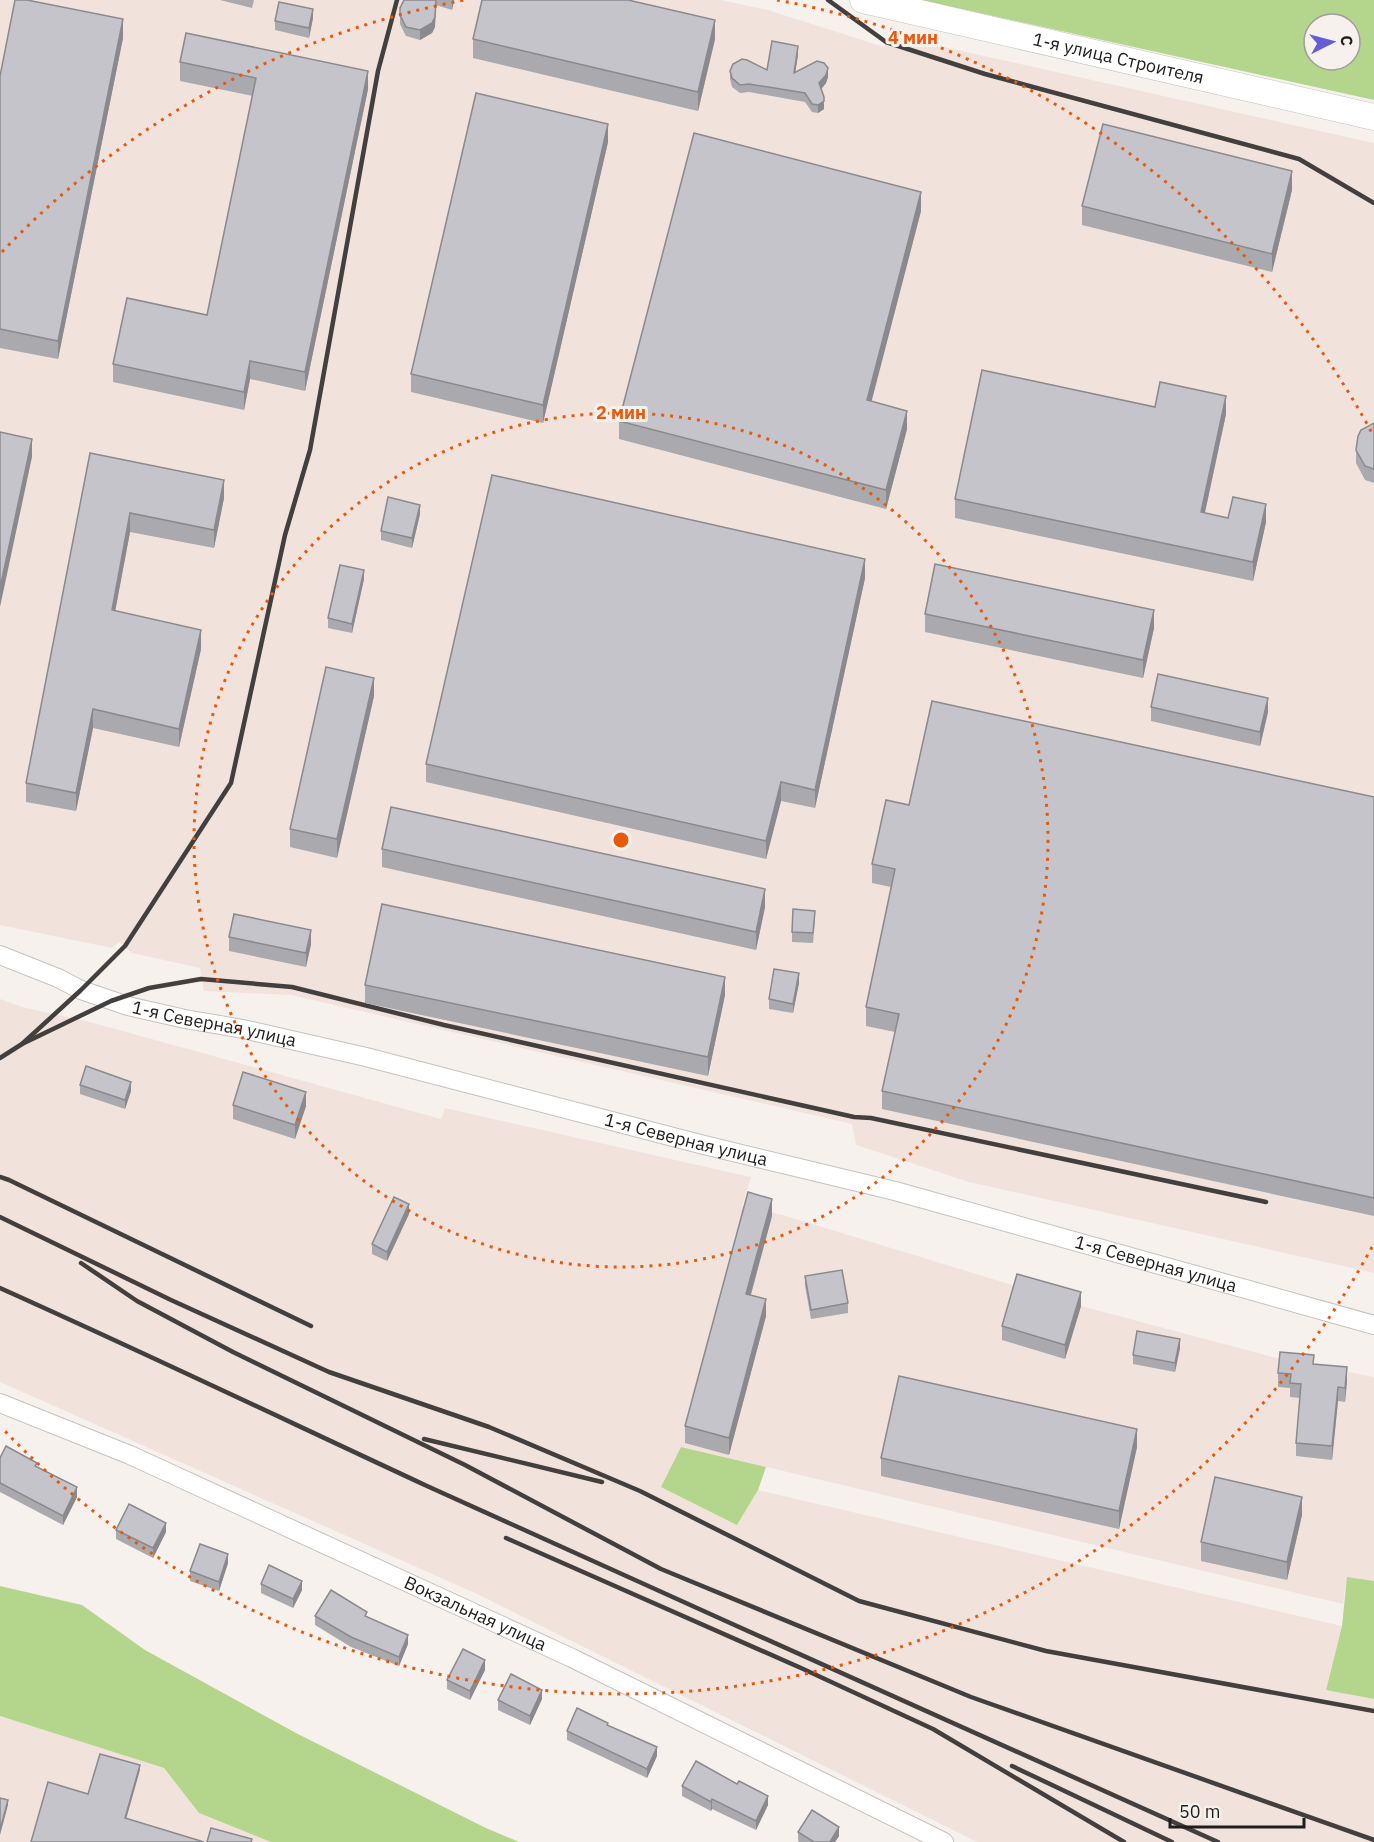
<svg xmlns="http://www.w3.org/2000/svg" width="1374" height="1842" font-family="'IBM Plex Sans',sans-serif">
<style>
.built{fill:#f1e3dc}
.green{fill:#b4d58c;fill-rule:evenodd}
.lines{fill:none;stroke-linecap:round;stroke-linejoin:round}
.street-casing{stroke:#c7c1be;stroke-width:20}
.secondary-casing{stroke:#c7c1be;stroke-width:27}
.street{stroke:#fff;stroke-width:18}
.secondary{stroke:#fff;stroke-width:26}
.rail{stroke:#423f3e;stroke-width:4.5}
.wall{fill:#a9a9ae}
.shaded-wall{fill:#8a898d}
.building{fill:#c5c4ca;stroke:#8a898d;stroke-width:1.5}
.ring{fill:none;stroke:#e8590c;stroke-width:3;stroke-dasharray:3 6}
.labels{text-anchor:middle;stroke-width:6;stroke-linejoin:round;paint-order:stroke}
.street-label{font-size:18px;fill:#201e1d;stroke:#f7f1ee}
.centre{fill:#e8590c;stroke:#f7f1ee;stroke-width:3}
.ring-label{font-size:18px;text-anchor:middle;font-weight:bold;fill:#e8590c;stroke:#f7f1ee;stroke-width:6;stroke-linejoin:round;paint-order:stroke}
</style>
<rect width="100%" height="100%" fill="#f7f1ee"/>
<!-- built -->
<g class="built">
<polygon points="0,0 721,0 768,10 884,47 890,35 1374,143 1374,1273 969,1182 856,1145 852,1124 291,995 204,991 200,968 132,953 119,942 112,948 0,925"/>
<polygon points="0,999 22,1007 90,1022 441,1119 445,1108 751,1177 742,1206 783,1215 1081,1306 1277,1358 1374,1377 1374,1581 1347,1577 1343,1604 682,1447 737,1525 758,1490 1342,1626 1326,1689 1374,1699 1374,1842 977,1842 477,1594 0,1382"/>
<polygon points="0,1716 164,1768 199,1813 271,1842 0,1842"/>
</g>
<!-- green -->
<g class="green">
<path d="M 921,0 L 1374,0 L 1374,100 ZM 1314,24 L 1350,24 L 1350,60 L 1314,60 Z"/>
<polygon points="681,1447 766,1467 758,1490 737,1525 661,1487"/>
<polygon points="1347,1577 1374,1581 1374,1699 1326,1690 1342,1626"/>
<polygon points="0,1586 82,1605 145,1650 296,1733 486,1828 519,1842 271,1842 199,1813 164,1768 0,1716"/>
</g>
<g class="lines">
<defs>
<g id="street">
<path id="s1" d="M 0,955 L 58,978 L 81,990 L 128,1006 L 185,1019 L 243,1029 L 366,1057 L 700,1144 L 895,1191 L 1374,1325"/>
<path id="s2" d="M 0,1403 L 130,1455 L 572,1658 L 944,1842"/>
</g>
<g id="secondary">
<path id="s3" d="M 863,0 L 1374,117"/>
</g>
</defs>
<!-- street casing -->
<use href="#street" class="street-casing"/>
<!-- secondary casing -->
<use href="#secondary" class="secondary-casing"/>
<!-- street -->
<use href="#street" class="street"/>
<!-- secondary -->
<use href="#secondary" class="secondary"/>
<!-- rail -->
<g class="rail">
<polyline points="828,0 886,42 985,74 1299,159 1374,203"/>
<polyline points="22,1044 111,1001 149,988 201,979 292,987 444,1025 854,1117 871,1118 1266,1202"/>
<polyline points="0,1058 22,1044 81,990 125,946 231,783 285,535 310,450 378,71 397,0"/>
<polyline points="0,1177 9,1180 311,1326"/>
<polyline points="0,1217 171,1300 329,1372 489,1427 640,1491 859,1601 1046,1651 1374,1711"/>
<polyline points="81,1263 137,1301 233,1352 465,1465 661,1569 971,1697 1374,1840"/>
<path d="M 0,1288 C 143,1352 285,1420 427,1486 C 690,1606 955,1723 1218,1842"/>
<polyline points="424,1439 602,1482"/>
<polyline points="506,1538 801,1668 933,1729 1124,1842"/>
<polyline points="1012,1766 1172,1842"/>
</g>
</g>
<!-- wall -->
<g class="wall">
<polygon points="220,0 254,0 252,8"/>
<polygon points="404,0 454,0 452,10 436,5 435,27 432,33 420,40 406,36 400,24 400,8"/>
<polygon points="313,18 309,38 275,30 275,21"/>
<polygon points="123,38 58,359 0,348 0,76"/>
<polygon points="473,39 715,39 698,111 473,58"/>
<polygon points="798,55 795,72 828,77 826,83 821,89 824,106 824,109 818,113 812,112 805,102 749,92 740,93 732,87 730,79 730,71 767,70"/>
<polygon points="180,62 368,89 305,391 250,379 244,410 113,382 113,364 207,315 253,96 180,81"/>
<polygon points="608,142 543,423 411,392 411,374"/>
<polygon points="1292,190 1272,272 1082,225 1082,206"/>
<polygon points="921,211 871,401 907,429 886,509 619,439 619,421"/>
<polygon points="1155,407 1226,414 1205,513 1228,518 1266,522 1253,581 955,518 955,499"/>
<polygon points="1374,423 1374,483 1365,480 1356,463 1356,450"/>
<polygon points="90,453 224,498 214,548 130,532 115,611 201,649 179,747 93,728 76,811 26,802 26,783"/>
<polygon points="420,514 412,548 381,540 381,531"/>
<polygon points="865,578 815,808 781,801 766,859 426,782 426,764"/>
<polygon points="364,579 352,633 328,628 328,618"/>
<polygon points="925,614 1154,628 1143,678 925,632"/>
<polygon points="374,696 337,858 290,847 290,829"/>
<polygon points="1151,707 1268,712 1260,746 1151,721"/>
<polygon points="1374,797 1374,1216 882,1109 882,1091 895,1032 866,1026 866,1007 891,887 872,883 872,864 909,805"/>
<polygon points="382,849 765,907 756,950 382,867"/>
<polygon points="815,920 813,943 792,942 792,932"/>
<polygon points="229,937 311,944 306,967 229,951"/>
<polygon points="799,983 793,1013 769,1009 769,999"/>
<polygon points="365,985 725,995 708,1076 365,1003"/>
<polygon points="80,1085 131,1091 125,1109 80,1094"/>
<polygon points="233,1105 306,1106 295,1139 233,1119"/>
<polygon points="409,1214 387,1261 372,1254 372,1244"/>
<polygon points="772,1216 751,1295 766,1316 729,1455 685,1443 685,1426"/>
<polygon points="805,1276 848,1303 848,1313 811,1319 805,1286"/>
<polygon points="1081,1306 1065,1359 1002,1340 1002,1326"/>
<polygon points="1180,1348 1175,1372 1133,1364 1133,1355"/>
<polygon points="1314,1364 1347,1381 1345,1402 1338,1401 1332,1460 1296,1456 1296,1443 1300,1398 1290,1397 1290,1388 1278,1387 1278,1373"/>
<polygon points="1137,1447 1119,1529 881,1476 881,1458"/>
<polygon points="0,1458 77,1497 63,1525 0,1492"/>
<polygon points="1302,1515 1287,1580 1201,1561 1201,1542"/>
<polygon points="116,1530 166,1532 153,1558 116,1539"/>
<polygon points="228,1563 219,1591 190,1581 190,1571"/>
<polygon points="261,1584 302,1590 293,1608 261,1593"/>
<polygon points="315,1616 367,1616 408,1644 399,1666 351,1647 315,1625"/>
<polygon points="485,1670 470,1700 447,1689 447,1680"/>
<polygon points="542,1699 530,1725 498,1710 498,1700"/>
<polygon points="567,1731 657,1756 647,1778 567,1740"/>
<polygon points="682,1786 768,1805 756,1830 712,1809 711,1811 682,1796"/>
<polygon points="798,1832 839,1836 835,1842 799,1842 798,1841"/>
</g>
<!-- shaded-wall -->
<g class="shaded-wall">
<polygon points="436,0 435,27 432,33 420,40 420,30"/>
<polygon points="452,0 454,0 452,10"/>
<polygon points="313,9 313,18 309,38 309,28"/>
<polygon points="123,19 123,38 58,359 58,341"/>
<polygon points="715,20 715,39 698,111 698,92"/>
<polygon points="798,46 798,55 794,81 794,73"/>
<polygon points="828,68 828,77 826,83 819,92 819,83"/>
<polygon points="368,71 368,89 305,391 305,372"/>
<polygon points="824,97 824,109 818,113 818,105"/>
<polygon points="608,124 608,142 543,423 543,405"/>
<polygon points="1292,171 1292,190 1272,272 1272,254"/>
<polygon points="921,192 921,211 867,419 867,400"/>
<polygon points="250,361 250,379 244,410 244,392"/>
<polygon points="1226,396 1226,414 1201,530 1201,512"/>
<polygon points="907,411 907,429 886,509 886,490"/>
<polygon points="32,439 32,457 0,607 0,588"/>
<polygon points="224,480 224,498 214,548 214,530"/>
<polygon points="1266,504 1266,522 1253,581 1253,562"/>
<polygon points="420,505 420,514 412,548 412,538"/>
<polygon points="130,513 130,532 112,628 112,610"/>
<polygon points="865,559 865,578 815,808 815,790"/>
<polygon points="364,570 364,579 352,633 352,624"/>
<polygon points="1154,610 1154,628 1143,678 1143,660"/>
<polygon points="201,630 201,649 179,747 179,729"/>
<polygon points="374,678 374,696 337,858 337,839"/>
<polygon points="1268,698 1268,712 1260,746 1260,732"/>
<polygon points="93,709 93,728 76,811 76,793"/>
<polygon points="781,782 781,801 766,859 766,841"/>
<polygon points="765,889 765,907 756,950 756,932"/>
<polygon points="311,930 311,944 306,967 306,953"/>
<polygon points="799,973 799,983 793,1013 793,1004"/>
<polygon points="725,977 725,995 708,1076 708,1057"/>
<polygon points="131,1082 131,1091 125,1109 125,1100"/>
<polygon points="306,1092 306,1106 295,1139 295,1125"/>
<polygon points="772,1199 772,1216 746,1311 746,1294"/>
<polygon points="409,1204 409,1214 387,1261 387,1252"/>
<polygon points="1081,1292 1081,1306 1065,1359 1065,1345"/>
<polygon points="766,1299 766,1316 729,1455 729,1438"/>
<polygon points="1180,1339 1180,1348 1175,1372 1175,1363"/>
<polygon points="1347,1367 1347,1381 1345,1402 1345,1388"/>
<polygon points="1338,1387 1338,1401 1332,1460 1332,1446"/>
<polygon points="1137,1429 1137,1447 1119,1529 1119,1511"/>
<polygon points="77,1487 77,1497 63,1525 63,1516"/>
<polygon points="1302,1497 1302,1515 1287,1580 1287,1562"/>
<polygon points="166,1523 166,1532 153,1558 153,1548"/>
<polygon points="228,1554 228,1563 219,1591 219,1582"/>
<polygon points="302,1581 302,1590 293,1608 293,1599"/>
<polygon points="408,1635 408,1644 399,1666 399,1657"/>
<polygon points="485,1660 485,1670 470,1700 470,1691"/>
<polygon points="542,1690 542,1699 530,1725 530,1716"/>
<polygon points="657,1747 657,1756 647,1778 647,1769"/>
<polygon points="140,1765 140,1770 125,1823 125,1818"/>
<polygon points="768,1796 768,1805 756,1830 756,1821"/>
<polygon points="712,1799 712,1809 711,1811 711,1802"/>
<polygon points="8,1800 8,1805 0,1835 0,1830"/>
<polygon points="839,1827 839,1836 835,1842 830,1842"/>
</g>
<!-- building -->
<g class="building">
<polygon points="15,0 27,0 123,19 58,341 0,329 0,76"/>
<polygon points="404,0 436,0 435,17 432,23 420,30 406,27 400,15 400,8"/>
<polygon points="482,0 628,0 715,20 698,92 473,39"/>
<polygon points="279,2 313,9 309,28 275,21"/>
<polygon points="186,33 368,71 305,372 250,361 244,392 113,364 127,298 207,315 256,78 180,62"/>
<polygon points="772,41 798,46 794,73 817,61 824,63 828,68 826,75 819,83 824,97 824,101 818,105 812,104 805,93 749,84 740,85 732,78 730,71 733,64 742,59 747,60 767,70"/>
<polygon points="476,93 608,124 543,405 411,374"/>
<polygon points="1103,124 1292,171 1272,254 1082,206"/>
<polygon points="694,133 921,192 867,400 907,411 886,490 619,421"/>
<polygon points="982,370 1155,407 1160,382 1226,396 1201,512 1228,518 1233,497 1266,504 1253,562 955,499"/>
<polygon points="1374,423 1374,469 1365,466 1356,450 1358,436 1361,430"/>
<polygon points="0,432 32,439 0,588"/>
<polygon points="90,453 224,480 214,530 130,513 112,610 201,630 179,729 93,709 76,793 26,783"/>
<polygon points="492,475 865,559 815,790 781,782 766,841 426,764"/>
<polygon points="388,497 420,505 412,538 381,531"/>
<polygon points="935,564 1154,610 1143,660 925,614"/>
<polygon points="340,565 364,570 352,624 328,618"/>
<polygon points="326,667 374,678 337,839 290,829"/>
<polygon points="1158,674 1268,698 1260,732 1151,707"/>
<polygon points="932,701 1374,797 1374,1198 882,1091 899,1014 866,1007 895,869 872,864 886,800 909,805"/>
<polygon points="391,807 765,889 756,932 382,849"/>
<polygon points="382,904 725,977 708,1057 365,985"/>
<polygon points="793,909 815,911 813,933 792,932"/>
<polygon points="234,914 311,930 306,953 229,937"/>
<polygon points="774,969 799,973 793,1004 769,999"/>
<polygon points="86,1066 131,1082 125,1100 80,1085"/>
<polygon points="243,1072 306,1092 295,1125 233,1105"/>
<polygon points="748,1192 772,1199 746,1294 766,1299 729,1438 685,1426"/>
<polygon points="394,1197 409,1204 387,1252 372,1244"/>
<polygon points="842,1270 848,1303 811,1310 805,1276"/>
<polygon points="1017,1274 1081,1292 1065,1345 1002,1326"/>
<polygon points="1137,1331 1180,1339 1175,1363 1133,1355"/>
<polygon points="1280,1352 1314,1355 1313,1364 1347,1367 1345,1388 1338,1387 1332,1446 1296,1443 1301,1384 1290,1383 1291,1374 1278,1373"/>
<polygon points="899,1376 1137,1429 1119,1511 881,1458"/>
<polygon points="6,1446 37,1463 35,1466 77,1487 63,1516 0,1483 0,1458"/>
<polygon points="1215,1477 1302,1497 1287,1562 1201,1542"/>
<polygon points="129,1504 166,1523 153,1548 116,1530"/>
<polygon points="200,1544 228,1554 219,1582 190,1571"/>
<polygon points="269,1565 302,1581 293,1599 261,1584"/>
<polygon points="331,1590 367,1612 365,1616 408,1635 399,1657 351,1637 315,1616"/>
<polygon points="463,1649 485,1660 470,1691 447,1680"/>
<polygon points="511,1674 542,1690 530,1716 498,1700"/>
<polygon points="577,1708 608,1723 607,1725 657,1747 647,1769 567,1731"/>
<polygon points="100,1754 140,1765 125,1818 204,1842 31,1842 48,1782 88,1794"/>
<polygon points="696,1761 737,1784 739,1781 768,1796 756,1821 712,1799 711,1802 682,1786"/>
<polygon points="0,1798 8,1800 0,1830"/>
<polygon points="812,1810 839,1827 830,1842 814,1842 798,1832"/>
<polygon points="211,1828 252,1839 251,1842 207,1842"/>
</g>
<!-- distance rings -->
<g class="ring">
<circle cx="621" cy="840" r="427"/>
<path d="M1372 1247A854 854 0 0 1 2 1428M2 252A854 854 0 0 1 465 0M777 0A854 854 0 0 1 1372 433"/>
</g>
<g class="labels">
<!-- street labels -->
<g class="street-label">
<text dy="6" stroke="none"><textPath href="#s3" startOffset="262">1-я улица Строителя</textPath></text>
<text dy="6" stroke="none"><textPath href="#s1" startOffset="226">1-я Северная улица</textPath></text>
<text dy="6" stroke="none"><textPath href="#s1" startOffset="712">1-я Северная улица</textPath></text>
<text dy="6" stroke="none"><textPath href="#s1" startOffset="1198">1-я Северная улица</textPath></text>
<text dy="6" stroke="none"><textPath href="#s2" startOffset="520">Вокзальная улица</textPath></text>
</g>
</g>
<circle cx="621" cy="840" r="9" class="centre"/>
<g class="ring-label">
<text x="913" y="44">4 мин</text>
<text x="621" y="419">2 мин</text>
</g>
<!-- north arrow -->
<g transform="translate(1332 42) rotate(84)"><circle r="28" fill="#f7f1ee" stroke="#a19d9a" stroke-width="1.5"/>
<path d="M0-4.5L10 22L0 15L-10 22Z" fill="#645dd7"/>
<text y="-9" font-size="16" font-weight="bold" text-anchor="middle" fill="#201e1d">С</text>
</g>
<!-- scale -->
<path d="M1170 1818v9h134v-9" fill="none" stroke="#201e1d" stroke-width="3"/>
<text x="1179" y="1818" font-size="18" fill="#201e1d" stroke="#f7f1ee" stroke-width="4.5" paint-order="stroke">50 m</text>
</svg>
